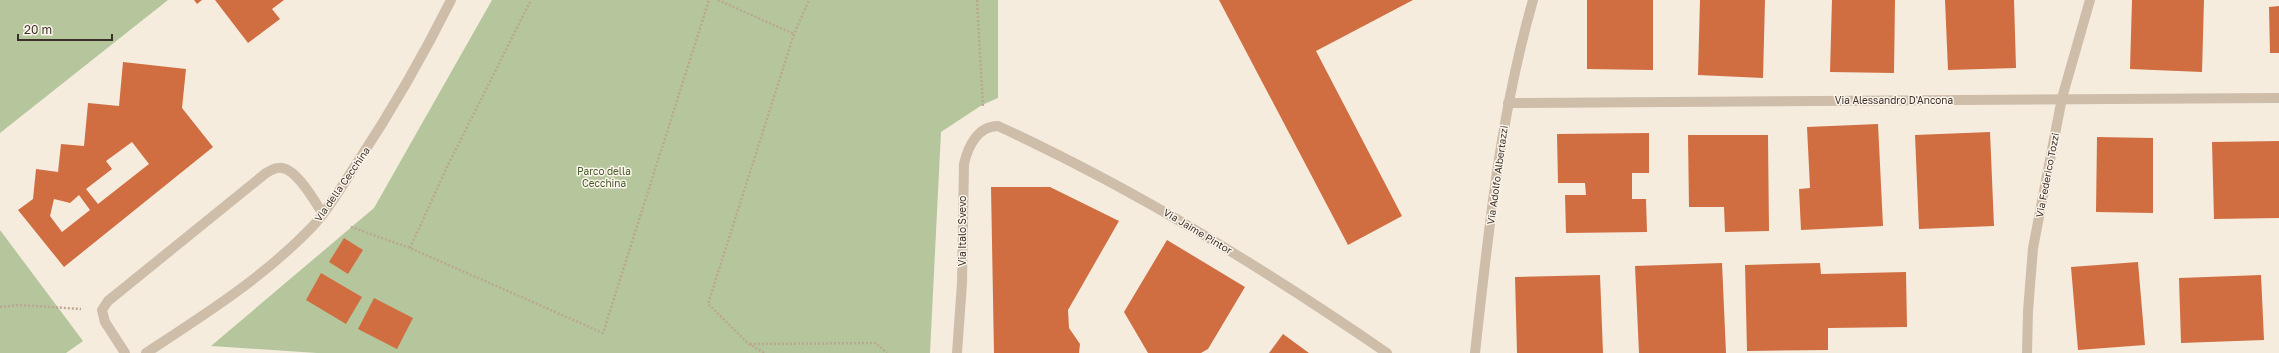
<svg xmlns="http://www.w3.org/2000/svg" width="2279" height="353" font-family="'Golos Text',sans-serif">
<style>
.green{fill:#b5c69c}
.building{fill:#d06e41;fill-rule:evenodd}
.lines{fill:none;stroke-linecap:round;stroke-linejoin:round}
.path{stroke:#baa792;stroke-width:2.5;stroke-dasharray:2 2;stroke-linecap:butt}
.service{stroke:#cebda9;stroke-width:10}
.minor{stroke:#cebda9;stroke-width:10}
.tertiary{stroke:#cebda9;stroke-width:10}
.labels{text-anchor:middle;stroke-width:3;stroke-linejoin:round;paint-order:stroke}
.street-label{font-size:10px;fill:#3b3029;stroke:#fcf5eb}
.park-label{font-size:10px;fill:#465b2a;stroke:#fcf5eb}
</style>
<rect width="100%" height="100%" fill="#f5ecde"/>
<!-- green -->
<g class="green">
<polygon points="0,0 168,0 0,133"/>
<polygon points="492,0 998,0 998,98 982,105 941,132 930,353 317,353 211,346 374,208"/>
<polygon points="0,230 83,341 66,353 0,353"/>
</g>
<!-- building -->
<g class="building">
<polygon points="194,0 202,0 197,4"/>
<polygon points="215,0 284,0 272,9 280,19 248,43"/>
<polygon points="1219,0 1413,0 1316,51 1402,216 1348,245"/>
<polygon points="1587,0 1653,0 1653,70 1587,69"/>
<polygon points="1700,0 1765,0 1763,78 1698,75"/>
<polygon points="1832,0 1895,0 1894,73 1830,72"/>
<polygon points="1945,0 2014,0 2016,68 1948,70"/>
<polygon points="2132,0 2204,0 2202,72 2130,69"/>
<polygon points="2279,6 2279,53 2270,53 2269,7"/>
<path d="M 123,62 L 186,69 L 182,108 L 213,147 L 64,267 L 18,210 L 33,199 L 36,169 L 58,172 L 61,144 L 84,146 L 88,103 L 119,106 ZM 132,142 L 149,164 L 98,204 L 86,189 L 112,169 L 106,161 ZM 79,195 L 90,210 L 62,232 L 50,216 L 54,199 L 70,203 Z"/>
<polygon points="1878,124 1883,226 1801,230 1799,189 1810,188 1807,127"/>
<polygon points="1990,132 1994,226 1919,229 1915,135"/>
<polygon points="1649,133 1649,173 1632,173 1632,199 1646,199 1647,232 1566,233 1565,195 1586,195 1585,183 1558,183 1557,134"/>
<polygon points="1688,135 1768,135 1769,231 1725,232 1724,207 1689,207"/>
<polygon points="2097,137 2153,138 2153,213 2096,212"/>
<polygon points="2279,141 2279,218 2214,219 2212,142"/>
<polygon points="991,187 1050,187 1119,221 1068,310 1069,328 1080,344 1079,353 994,353"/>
<polygon points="344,238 363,250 348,274 329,262"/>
<polygon points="1167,240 1245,287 1208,349 1201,353 1148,353 1124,312"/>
<polygon points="2138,262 2145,345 2078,350 2071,267"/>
<polygon points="1722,263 1726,353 1639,353 1635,266"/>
<polygon points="1820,263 1821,274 1906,272 1907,327 1828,328 1828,350 1747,351 1745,265"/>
<polygon points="321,273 362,297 346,324 306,300"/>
<polygon points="1600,275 1603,353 1517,353 1515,277"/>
<polygon points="2261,275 2264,340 2181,343 2179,278"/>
<polygon points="374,298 413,318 397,349 358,329"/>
<polygon points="1283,334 1309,353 1269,353"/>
</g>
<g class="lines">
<!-- path -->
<g class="path">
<polyline points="718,0 794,34"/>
<polyline points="977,0 983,107"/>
<polyline points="351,227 410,248 603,333 709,0"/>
<polyline points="410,248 447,167 531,0"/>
<polyline points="0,307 20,305 81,309"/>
<polyline points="750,344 876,343 887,353"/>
<polyline points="764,353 749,344 708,304 794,34 809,0"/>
</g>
<!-- service -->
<path class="service" d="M 125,353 L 105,322 L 102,310 L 108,301 L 266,173 C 270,171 274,168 278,168 C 295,165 315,202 323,214"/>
<!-- minor -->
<g class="minor">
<polyline points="1508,103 2279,98"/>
<path d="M 957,353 L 962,283 L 964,164 C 968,146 978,126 998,126 C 1135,189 1263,268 1387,353"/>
<path d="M 1475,353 C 1488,235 1500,115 1533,0"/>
<polyline points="2027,353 2028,311 2033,248 2062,98 2090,0"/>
</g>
<!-- tertiary -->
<path class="tertiary" d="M 146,353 C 204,315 263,278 312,227 C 330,208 343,184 357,163 C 392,110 423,56 451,0"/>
</g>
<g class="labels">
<!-- street labels -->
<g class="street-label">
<text x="1894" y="104">Via Alessandro D'Ancona</text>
<text transform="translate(1497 175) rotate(-82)" y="4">Via Adolfo Albertazzi</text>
<text transform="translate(2047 175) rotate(-79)" y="4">Via Federico Tozzi</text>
<text transform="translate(342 184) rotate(-55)" y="4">Via della Cecchina</text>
<text transform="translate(962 231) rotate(-90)" y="4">Via Italo Svevo</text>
<text transform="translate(1198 231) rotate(31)" y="4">Via Jaime Pintor</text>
</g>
<!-- park labels -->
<g class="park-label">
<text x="604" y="175">Parco della<tspan x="604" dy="12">Cecchina</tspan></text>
</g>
</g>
<!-- scale -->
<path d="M18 34v6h94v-6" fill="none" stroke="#3b3029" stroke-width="2"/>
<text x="24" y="34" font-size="12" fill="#3b3029" stroke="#fcf5eb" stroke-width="3" paint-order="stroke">20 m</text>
</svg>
